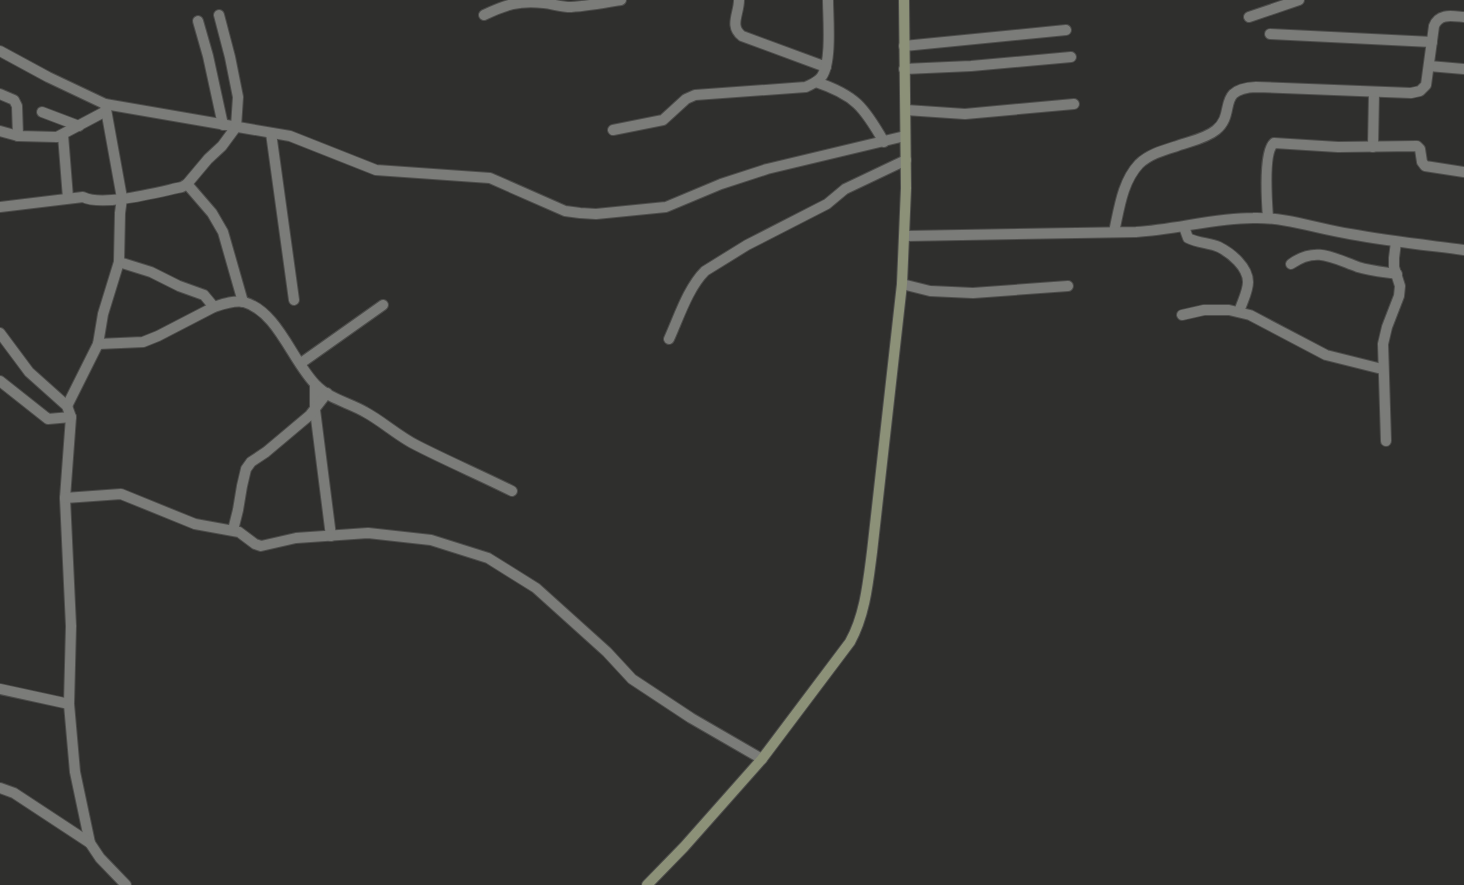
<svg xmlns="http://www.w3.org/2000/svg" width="1464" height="885" font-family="'Libre Baskerville',serif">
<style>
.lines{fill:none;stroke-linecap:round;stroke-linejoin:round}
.street-casing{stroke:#4d4d4b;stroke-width:12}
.secondary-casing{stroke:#4d4d4b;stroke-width:12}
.street{stroke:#7b7c79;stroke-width:10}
.secondary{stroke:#8c9178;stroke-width:10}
</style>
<rect width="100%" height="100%" fill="#2f2f2d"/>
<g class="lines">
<defs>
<g id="street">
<path d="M 739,0 C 739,14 729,26 742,36 L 826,67"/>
<path d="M 484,15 C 505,5 519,0 544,3 C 553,4 561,7 571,7 C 588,6 604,3 621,0"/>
<polyline points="1249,17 1299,0"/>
<polyline points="198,21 208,56 223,125"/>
<polyline points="1270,34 1432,42"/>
<polyline points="904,46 1066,30"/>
<polyline points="0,51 48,77 105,104 290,136 376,170 490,178 565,211 580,213 596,214 666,207 721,184 767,169 905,136"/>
<polyline points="1429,66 1464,69"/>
<polyline points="904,69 971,66 1071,57"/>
<path d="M 816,82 C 855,95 864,107 884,142"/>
<polyline points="0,94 14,100 17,106 18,136"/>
<polyline points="906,110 965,114 1074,104"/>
<polyline points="42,112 79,126"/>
<path d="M 613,130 L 663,120 L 686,99 L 695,95 L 806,87 C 812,84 818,82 822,76 C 832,62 828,17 828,0"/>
<polyline points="0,131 18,136 57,137 106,111"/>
<polyline points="271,133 294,300"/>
<polyline points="63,135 68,198"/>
<polyline points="1373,147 1374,92"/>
<polyline points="187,184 212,213 223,232 243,302"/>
<path d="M 0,207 L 83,197 C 103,207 158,192 182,187 L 187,184 L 208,159 L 222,146 L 236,127 L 238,97 L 230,57 L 219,15"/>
<path d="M 1268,218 C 1267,204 1263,152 1274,143 L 1338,147 L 1417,146 L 1420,149 L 1422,162 L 1425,166 L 1464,172"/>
<path d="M 1184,227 L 1188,238 C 1198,243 1209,243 1219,247 C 1231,253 1248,267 1248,282 C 1248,292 1242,302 1239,312"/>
<path d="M 1114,232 C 1119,210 1122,182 1139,164 C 1149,154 1164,150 1177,146 C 1190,141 1205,139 1216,130 C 1237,113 1215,89 1256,87 L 1411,93 L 1420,91 L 1426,85 L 1434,26 C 1439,13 1452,16 1464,17"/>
<path d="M 905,236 L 1136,232 C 1175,230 1213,218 1253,218 C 1286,217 1318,229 1350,234 C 1388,241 1426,245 1464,250"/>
<polyline points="119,262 151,272 179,286 204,295 214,307"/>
<path d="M 1291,264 C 1316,246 1333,258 1358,267 C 1371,271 1384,272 1397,274"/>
<polyline points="902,284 930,291 973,293 1068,286"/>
<polyline points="1182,315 1204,310 1229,310 1250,315 1326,355 1382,369"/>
<polyline points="0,333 29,372 67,406 71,417 65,498 71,626 69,704 75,772 90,843 100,858 126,885"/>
<path d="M 669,339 C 679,317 688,288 705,271 L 747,245 L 827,204 L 845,189 L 906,160"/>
<path d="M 98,344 L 143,342 L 158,336 L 214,307 C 223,304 234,300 244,302 C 279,312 293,364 318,387 C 330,399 350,403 365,412 C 382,421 398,436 416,445 C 447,461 480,475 512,491"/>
<polyline points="301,363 383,305"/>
<polyline points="0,381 48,419 71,417"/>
<polyline points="315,385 315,410 331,536"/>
<polyline points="67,406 98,344 103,314 119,262 120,213 122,198 105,104"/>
<polyline points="1386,441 1383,344 1387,327 1399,296 1400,286 1394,267 1394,258 1396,242"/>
<polyline points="65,498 121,494 195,524 239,532 255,544 261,546 296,538 368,533 431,540 488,558 536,588 607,652 632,679 691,718 762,759"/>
<polyline points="233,530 238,510 242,486 246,469 251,462 266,452 310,415 327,393"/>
<polyline points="0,689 69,704"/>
<polyline points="0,788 14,793 90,843"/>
</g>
<path id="secondary" d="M 647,885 L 684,847 L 762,759 L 850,642 C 865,615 868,583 872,552 L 902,284 L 906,188 L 904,0"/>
</defs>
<!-- street casing -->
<use href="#street" class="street-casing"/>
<!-- secondary casing -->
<use href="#secondary" class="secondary-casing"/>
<!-- street -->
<use href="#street" class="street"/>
<!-- secondary -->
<use href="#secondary" class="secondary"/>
</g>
</svg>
